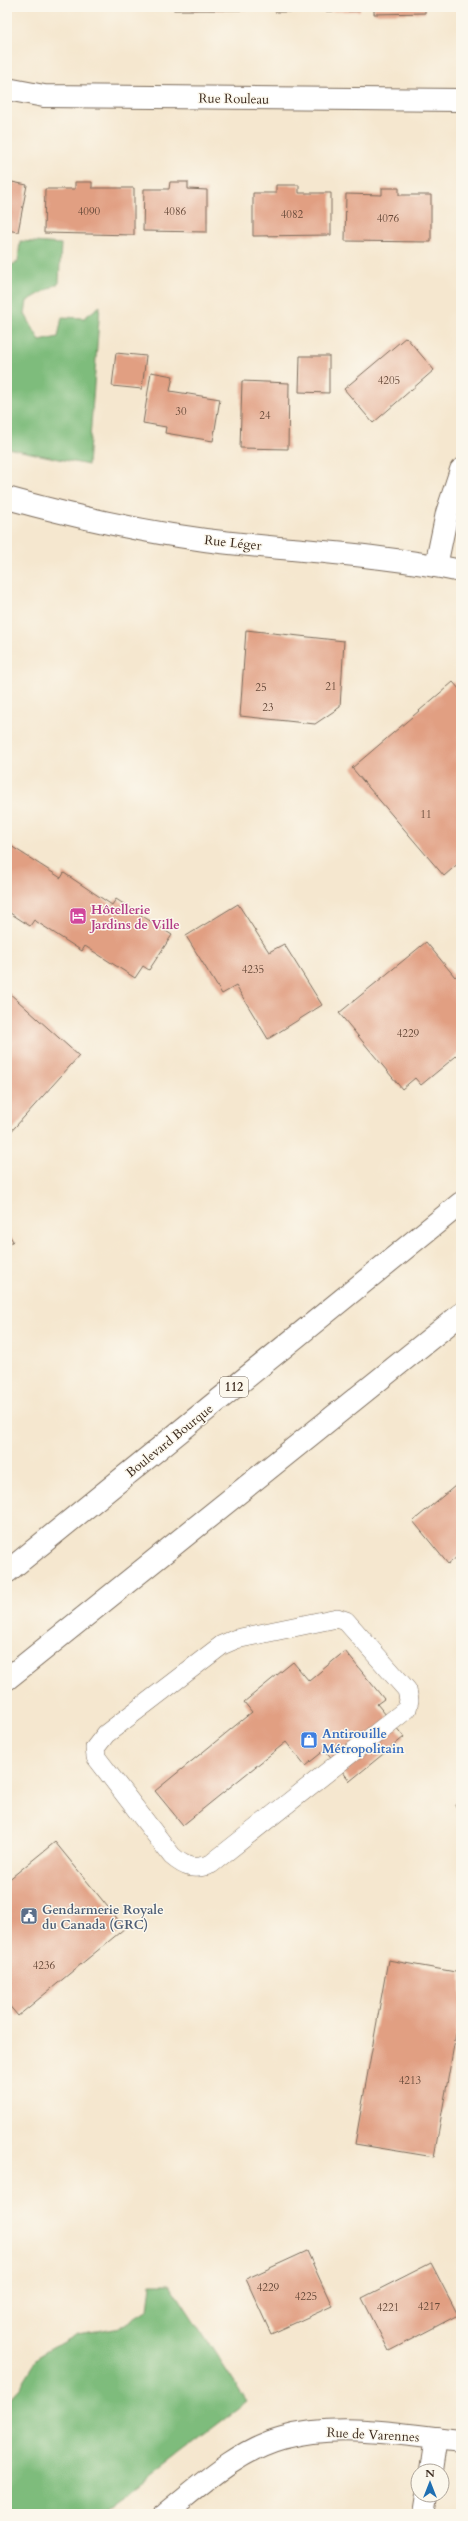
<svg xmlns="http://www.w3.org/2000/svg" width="468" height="2521" font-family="Cardo,serif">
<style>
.forest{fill:#7ebc7c;stroke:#5c734d}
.building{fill:#e19f82}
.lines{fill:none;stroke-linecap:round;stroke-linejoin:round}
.service-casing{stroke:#7c6c5c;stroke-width:20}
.minor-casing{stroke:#7c6c5c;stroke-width:24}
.tertiary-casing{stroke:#7c6c5c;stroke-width:24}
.primary-casing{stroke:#7c6c5c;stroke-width:24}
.service{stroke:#fff;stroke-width:19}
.minor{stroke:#fff;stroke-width:22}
.tertiary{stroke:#fff;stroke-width:22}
.primary{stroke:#fff;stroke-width:22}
.labels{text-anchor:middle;stroke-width:3;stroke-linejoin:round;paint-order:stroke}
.number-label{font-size:11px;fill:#644737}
.shield{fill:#fbf7ec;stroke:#75685c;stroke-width:1}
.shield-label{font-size:12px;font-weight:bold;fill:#3b2a1e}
.street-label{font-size:13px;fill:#3b2a1e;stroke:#fbf7ec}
.hotel-label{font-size:13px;font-weight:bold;fill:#b23c85;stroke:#fbf7ec;text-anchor:start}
.shop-label{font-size:13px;font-weight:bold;fill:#366cbe;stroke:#fbf7ec;text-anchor:start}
.service-label{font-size:13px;font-weight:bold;fill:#4e5e75;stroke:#fbf7ec;text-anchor:start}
</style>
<rect width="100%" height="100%" fill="#fbf7ec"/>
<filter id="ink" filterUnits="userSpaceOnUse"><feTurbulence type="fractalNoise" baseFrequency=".025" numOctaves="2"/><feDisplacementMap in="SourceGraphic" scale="8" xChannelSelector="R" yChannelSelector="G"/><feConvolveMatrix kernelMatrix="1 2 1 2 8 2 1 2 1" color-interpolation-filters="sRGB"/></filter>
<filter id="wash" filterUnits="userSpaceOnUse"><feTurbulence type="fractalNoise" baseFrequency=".012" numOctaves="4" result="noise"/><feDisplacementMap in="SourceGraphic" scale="16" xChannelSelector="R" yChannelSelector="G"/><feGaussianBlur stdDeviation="0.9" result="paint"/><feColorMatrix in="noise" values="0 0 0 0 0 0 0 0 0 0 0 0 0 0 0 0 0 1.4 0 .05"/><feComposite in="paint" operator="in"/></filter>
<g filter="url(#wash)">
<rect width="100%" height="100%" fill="#f5e7cf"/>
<!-- forest -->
<g class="forest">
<polygon points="20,241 61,244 59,283 27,301 25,314 40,341 58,337 62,317 84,318 100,306 88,465 7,448 7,267 18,262"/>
<polygon points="151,2284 170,2284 247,2402 100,2514 7,2514 7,2401 20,2387 40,2355 77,2334 121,2327 148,2310"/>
</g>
<g id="blocks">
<!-- building -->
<g class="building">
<rect x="174" y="7" width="88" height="3"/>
<polygon points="275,7 360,7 360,11 275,12"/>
<polygon points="374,7 425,7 425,13 374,14"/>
<polygon points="7,181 27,185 18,232 7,230"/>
<polygon points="75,182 92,182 92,188 134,188 134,235 44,233 45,189 75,189"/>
<polygon points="170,182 188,182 188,189 207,190 207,232 143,231 144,189 169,189"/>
<polygon points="276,185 299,185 299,193 331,193 331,235 253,236 253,193 276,193"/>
<polygon points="382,188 399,188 399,195 431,195 431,242 345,241 346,194 382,195"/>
<polygon points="406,337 434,370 373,423 344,389"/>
<polygon points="116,353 146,356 142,389 112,386"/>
<polygon points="300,356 329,356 329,393 299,392"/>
<polygon points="151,372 173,376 170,391 220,399 213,441 165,433 166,427 143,423"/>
<polygon points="242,381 289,383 288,449 240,448"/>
<polygon points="246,630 344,641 340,707 315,724 240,716"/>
<polygon points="453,682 461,691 461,861 444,876 352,768"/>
<polygon points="11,846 61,878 64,873 112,905 116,899 172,935 149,970 143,966 135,978 85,946 82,951 34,920 30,926 7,911 7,852"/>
<polygon points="238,904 269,952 284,944 322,1005 268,1039 236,986 222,994 186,936"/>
<polygon points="426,942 455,977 461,972 461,1052 421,1085 415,1078 402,1089 339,1013"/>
<polygon points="7,991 79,1056 7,1136"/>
<polygon points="7,1232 13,1241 7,1246"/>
<polygon points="461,1481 461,1554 448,1564 413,1521"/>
<polygon points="345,1651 384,1699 377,1704 404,1737 350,1781 325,1750 305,1766 286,1742 183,1825 155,1791 252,1712 244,1702 293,1662 309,1681"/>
<polygon points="461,1800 461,1813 455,1805"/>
<polygon points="55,1842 125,1928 18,2016 7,2003 7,1881"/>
<polygon points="388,1960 461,1973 461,2006 434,2157 355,2144"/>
<polygon points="307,2251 332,2306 271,2334 246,2279"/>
<polygon points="431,2263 458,2315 389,2351 362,2298"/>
</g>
</g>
</g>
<g filter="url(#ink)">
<use href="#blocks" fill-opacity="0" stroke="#7c6c5c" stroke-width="1"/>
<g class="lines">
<defs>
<path id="service" d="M 337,1618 L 346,1621 L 407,1690 L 409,1700 L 407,1709 L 211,1864 C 194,1870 186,1868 172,1856 L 96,1757 L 95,1748 L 106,1734 L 222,1645 L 236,1639 Z"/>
<g id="minor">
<polyline points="7,89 44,96 461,100"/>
<polyline points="436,566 447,513 461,470"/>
<polyline points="431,2471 436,2438"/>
<path d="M 165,2514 C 200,2486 238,2450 282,2438 C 339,2422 404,2435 461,2441"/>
<polyline points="424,2514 427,2495"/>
</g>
<path id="tertiary" d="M 7,498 C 72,516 138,531 205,540 C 290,551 377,553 461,571"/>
<g id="primary">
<polyline points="7,1572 461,1203"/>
<polyline points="7,1679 461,1314"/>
</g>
</defs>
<!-- service casing -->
<use href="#service" class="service-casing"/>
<!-- minor casing -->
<use href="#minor" class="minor-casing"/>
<!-- tertiary casing -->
<use href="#tertiary" class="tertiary-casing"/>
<!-- primary casing -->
<use href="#primary" class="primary-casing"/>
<!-- service -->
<use href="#service" class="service"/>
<!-- minor -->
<use href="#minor" class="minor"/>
<!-- tertiary -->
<use href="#tertiary" class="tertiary"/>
<!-- primary -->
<use href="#primary" class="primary"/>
</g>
</g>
<!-- icons -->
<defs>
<symbol id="hotel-square" viewBox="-11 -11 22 22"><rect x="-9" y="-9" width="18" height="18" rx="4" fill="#d1479c" stroke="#fbf7ec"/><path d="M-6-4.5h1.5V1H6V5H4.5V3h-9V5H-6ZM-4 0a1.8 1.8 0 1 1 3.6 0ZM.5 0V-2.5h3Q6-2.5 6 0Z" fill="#fff"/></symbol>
<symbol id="shop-square" viewBox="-11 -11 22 22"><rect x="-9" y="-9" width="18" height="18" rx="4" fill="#3f7fe0" stroke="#fbf7ec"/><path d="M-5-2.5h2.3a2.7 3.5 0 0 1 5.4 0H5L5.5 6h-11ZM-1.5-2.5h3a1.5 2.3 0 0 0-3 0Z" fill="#fff"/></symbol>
<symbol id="civic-square" viewBox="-11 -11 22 22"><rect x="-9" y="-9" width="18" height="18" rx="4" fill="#5c6f8a" stroke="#fbf7ec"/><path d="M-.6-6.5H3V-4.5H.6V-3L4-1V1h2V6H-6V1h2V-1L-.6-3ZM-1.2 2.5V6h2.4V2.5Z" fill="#fff"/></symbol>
</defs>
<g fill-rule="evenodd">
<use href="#hotel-square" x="68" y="906" width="20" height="20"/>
<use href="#shop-square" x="299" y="1730" width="20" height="20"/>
<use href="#civic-square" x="19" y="1906" width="20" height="20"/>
</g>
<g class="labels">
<!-- number labels -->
<g class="number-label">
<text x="89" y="215">4090</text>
<text x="175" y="215">4086</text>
<text x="292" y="218">4082</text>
<text x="388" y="222">4076</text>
<text x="389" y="384">4205</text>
<text x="181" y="415">30</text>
<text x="265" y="419">24</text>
<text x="331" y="690">21</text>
<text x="261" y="691">25</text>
<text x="268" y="711">23</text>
<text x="426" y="818">11</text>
<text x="253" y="973">4235</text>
<text x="408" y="1037">4229</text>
<text x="44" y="1969">4236</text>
<text x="410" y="2084">4213</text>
<text x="268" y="2291">4229</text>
<text x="306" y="2300">4225</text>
<text x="429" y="2310">4217</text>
<text x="388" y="2311">4221</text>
</g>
<!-- shield labels -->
<rect class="shield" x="220" y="1377" width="28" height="20" rx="3"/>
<g class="shield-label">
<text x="234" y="1391">112</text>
</g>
<!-- street labels -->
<g class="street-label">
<text transform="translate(234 98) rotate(1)" y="5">Rue Rouleau</text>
<text transform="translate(233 542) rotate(6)" y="5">Rue Léger</text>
<text transform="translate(169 1440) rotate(-39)" y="5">Boulevard Bourque</text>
<text transform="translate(373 2434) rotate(3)" y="5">Rue de Varennes</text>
</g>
<!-- hotel labels -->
<g class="hotel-label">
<text x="91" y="914">Hôtellerie<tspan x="91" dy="15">Jardins de Ville</tspan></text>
</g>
<!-- shop labels -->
<g class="shop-label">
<text x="322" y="1738">Antirouille<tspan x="322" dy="15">Métropolitain</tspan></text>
</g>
<!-- service labels -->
<g class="service-label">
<text x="42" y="1914">Gendarmerie Royale<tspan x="42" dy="15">du Canada (GRC)</tspan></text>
</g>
</g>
<!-- margin -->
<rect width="468" height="2521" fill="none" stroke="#fbf7ec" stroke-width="24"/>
<!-- north arrow -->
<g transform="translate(430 2483)"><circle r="19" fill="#fbf7ec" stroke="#aea59a"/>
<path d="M0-3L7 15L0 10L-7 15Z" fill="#1f6fb2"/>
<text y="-6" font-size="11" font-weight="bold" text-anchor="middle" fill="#3b2a1e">N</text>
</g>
</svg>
